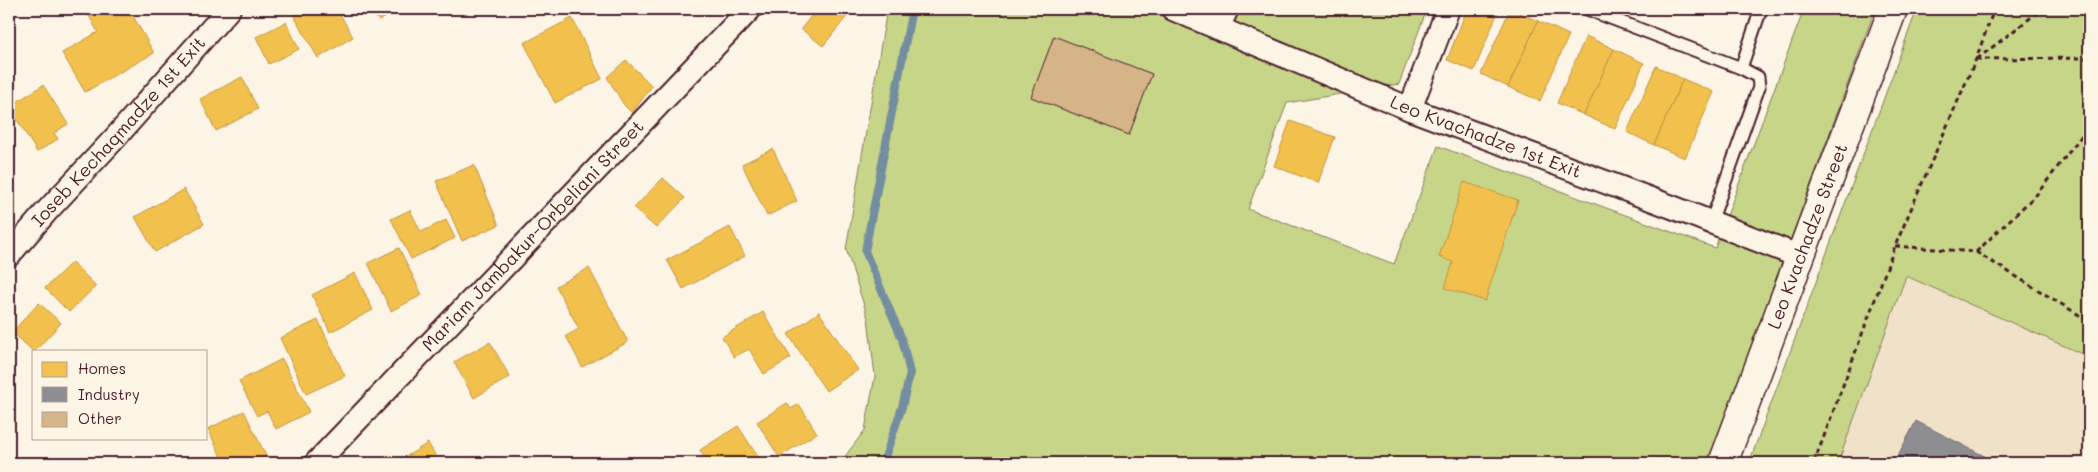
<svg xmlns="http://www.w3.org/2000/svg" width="2098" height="472" font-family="Mali,sans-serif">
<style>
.built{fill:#f0e2c9}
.green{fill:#c7d589;stroke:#887a5a}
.homes{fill:#f2c14e;stroke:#c09044}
.industry{fill:#8d8d92;stroke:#796c73}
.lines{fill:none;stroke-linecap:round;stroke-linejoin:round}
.stream{stroke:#738da1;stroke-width:8}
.building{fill:#d5b488;stroke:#4a1f2b}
.service-casing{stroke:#4a1f2b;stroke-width:15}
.minor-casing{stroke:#4a1f2b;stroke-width:26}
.secondary-casing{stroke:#4a1f2b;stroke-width:31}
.path{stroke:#4a1f2b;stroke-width:3;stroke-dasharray:5 4;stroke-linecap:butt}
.service{stroke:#fcf5e5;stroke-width:11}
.minor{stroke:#fcf5e5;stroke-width:22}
.secondary{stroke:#fcf5e5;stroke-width:28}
.labels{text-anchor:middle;stroke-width:5;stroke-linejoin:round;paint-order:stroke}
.street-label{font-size:18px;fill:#4a1f2b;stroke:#fcf5e5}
</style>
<rect width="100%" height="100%" fill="#fcf5e5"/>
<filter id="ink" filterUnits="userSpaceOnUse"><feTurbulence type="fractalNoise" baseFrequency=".02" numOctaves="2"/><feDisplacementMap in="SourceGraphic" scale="10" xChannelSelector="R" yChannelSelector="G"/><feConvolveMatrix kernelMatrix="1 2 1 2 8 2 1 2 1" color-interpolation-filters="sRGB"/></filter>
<g filter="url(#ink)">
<!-- built -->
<polygon class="built" points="1906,276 2089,357 2089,463 1838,463"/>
<!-- green -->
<g class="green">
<polygon points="887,9 1427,9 1399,84 1287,103 1248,209 1394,264 1438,146 1715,248 1804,9 1875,9 1709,463 840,463 865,430 875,376 868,318 846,249"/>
<polygon points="1917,9 2089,9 2089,357 1906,276 1838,463 1749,463"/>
</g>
<!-- homes -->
<g class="homes">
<polygon points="85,9 129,9 154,53 85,92 62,53 98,32"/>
<polygon points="293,9 337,9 353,37 318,58 291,11"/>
<polygon points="371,9 399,9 379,21"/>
<polygon points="815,9 853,9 823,46 801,29 816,10"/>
<polygon points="1467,9 1499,9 1474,71 1447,60"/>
<polygon points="1510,9 1538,21 1508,87 1481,74"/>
<polygon points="572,18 602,79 555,103 524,43"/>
<polygon points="1538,21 1569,35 1540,101 1508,87"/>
<polygon points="286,22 299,49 269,64 256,37"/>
<polygon points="1586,36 1614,49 1584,115 1557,103"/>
<polygon points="1614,49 1644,63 1615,129 1584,115"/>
<polygon points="626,60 652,86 632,113 624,105 607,77"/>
<polygon points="1656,66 1683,79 1654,145 1627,132"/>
<polygon points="242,77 258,109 216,131 200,99"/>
<polygon points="1683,79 1714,92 1685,158 1654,145"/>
<polygon points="43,85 68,124 54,133 58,139 37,152 9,107"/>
<polygon points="1290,121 1335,137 1318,183 1274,166"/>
<polygon points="773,149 797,201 767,216 742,164"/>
<polygon points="474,165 499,225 462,241 436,181"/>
<polygon points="663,178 685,198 656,228 634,208"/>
<polygon points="1464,182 1518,200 1485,301 1445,288 1453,262 1439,257"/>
<polygon points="184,189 204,224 155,252 135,217"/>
<polygon points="410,210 421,232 446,220 455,238 411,259 391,219"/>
<polygon points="730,227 745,256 683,289 667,260"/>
<polygon points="399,248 422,295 391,311 368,263"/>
<polygon points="72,262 96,286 69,312 45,288"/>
<polygon points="589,268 628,342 582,367 566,336 579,329 556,286"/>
<polygon points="355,273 373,310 330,332 312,295"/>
<polygon points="39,303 61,323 34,352 12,332"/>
<polygon points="763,312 791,358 764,374 749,349 734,357 722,337"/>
<polygon points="819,312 858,370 826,391 788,334"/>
<polygon points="318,320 345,376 306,394 280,338"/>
<polygon points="490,342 510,377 474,398 454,362"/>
<polygon points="282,359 309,412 276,429 267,411 257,416 239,381"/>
<polygon points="787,403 791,409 799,404 817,433 779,457 757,422"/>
<polygon points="244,411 266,456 252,463 224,463 208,429"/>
<polygon points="738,426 762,463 708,463 700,450"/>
<polygon points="428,443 440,463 396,463"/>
</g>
<!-- industry -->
<polygon class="industry" points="1916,421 1998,463 1894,463"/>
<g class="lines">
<!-- stream -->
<polyline class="stream" points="883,463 902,407 910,373 902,339 865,251 912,9"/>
</g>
<!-- building -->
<polygon class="building" points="1054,36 1152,74 1129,135 1031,97"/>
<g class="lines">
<defs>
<g id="service">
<polyline points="1587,9 1741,68 1758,77 1759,87 1711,222"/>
<polyline points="1741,68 1761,9"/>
</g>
<g id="minor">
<path id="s1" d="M 1173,9 L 1410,109 L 1672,207 L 1801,257"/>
<polyline points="1218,28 1227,9"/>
<polyline points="1410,109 1448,9"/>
<path id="s2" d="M 9,255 L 46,212 L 115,138 L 229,9"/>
<path id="s3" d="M 316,463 L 750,9"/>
</g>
<g id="secondary">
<path id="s4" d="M 1723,463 L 1893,9"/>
</g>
</defs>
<!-- service casing -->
<use href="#service" class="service-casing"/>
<!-- minor casing -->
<use href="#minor" class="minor-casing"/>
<!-- secondary casing -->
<use href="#secondary" class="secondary-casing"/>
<!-- path -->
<g class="path">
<polyline points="1976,59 2089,58"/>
<polyline points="1977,59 2042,9"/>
<polyline points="1895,246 1976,252 2089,321"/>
<polyline points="1976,252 2037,194 2089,126"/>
<polyline points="1814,463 1895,246 1976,59 1994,9"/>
</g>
<!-- service -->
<use href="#service" class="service"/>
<!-- minor -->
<use href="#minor" class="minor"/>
<!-- secondary -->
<use href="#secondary" class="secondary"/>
</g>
</g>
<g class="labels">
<!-- street labels -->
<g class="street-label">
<text dy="6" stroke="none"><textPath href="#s2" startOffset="165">Ioseb Kechaqmadze 1st Exit</textPath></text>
<text dy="6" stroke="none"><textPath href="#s1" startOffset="338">Leo Kvachadze 1st Exit</textPath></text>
<text dy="6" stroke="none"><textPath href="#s3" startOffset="314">Mariam Jambakur-Orbeliani Street</textPath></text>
<text dy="6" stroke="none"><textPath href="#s4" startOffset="242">Leo Kvachadze Street</textPath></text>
</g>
</g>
<!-- margin -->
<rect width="2098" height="472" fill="none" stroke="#fcf5e5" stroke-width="30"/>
<rect x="15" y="15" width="2068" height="442" fill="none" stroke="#4a1f2b" stroke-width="2" filter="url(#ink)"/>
<!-- legend -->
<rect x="32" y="350" width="175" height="90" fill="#fcf5e5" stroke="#b59f9b"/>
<rect x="42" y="362" width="25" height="15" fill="#f2c14e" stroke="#b59f9b"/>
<text x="78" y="374" font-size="15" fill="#4a1f2b">Homes</text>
<rect x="42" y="387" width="25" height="15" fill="#8d8d92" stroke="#b59f9b"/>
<text x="78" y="400" font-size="15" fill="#4a1f2b">Industry</text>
<rect x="42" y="412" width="25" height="15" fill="#d5b488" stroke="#b59f9b"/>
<text x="78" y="424" font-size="15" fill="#4a1f2b">Other</text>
</svg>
